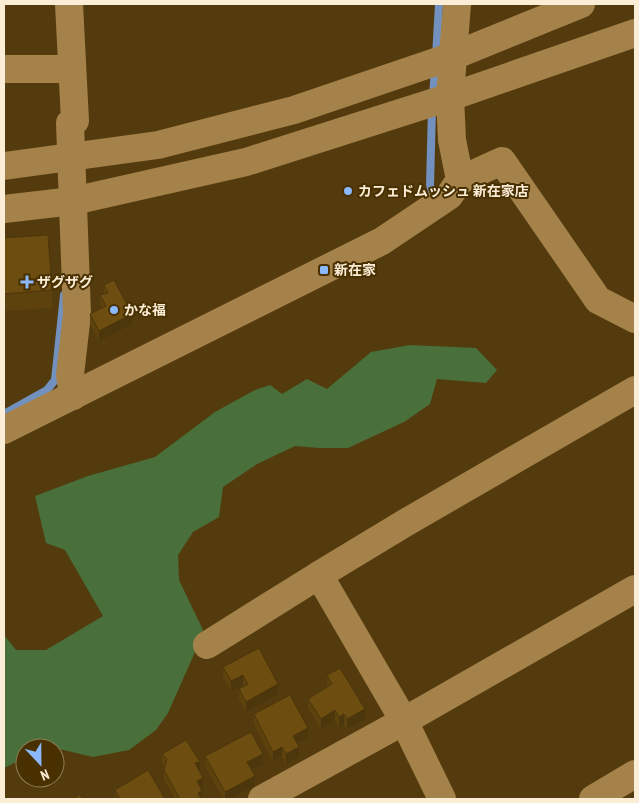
<svg xmlns="http://www.w3.org/2000/svg" width="639" height="803" font-family="'PT Sans Narrow','Noto Sans JP',sans-serif">
<style>
.green{fill:#49703b}
.lines{fill:none;stroke-linecap:round;stroke-linejoin:round}
.stream{stroke:#7391be;stroke-width:8}
.minor{stroke:#a5824a;stroke-width:28}
.tertiary{stroke:#a5824a;stroke-width:28}
.wall{fill:#5e420e}
.shaded-wall{fill:#4c360b}
.building{fill:#6d4d10;stroke:#4c360b}
.poi-dot{fill:#8cb9fc;stroke:#483001;stroke-width:2}
.labels{text-anchor:middle;stroke-width:4;stroke-linejoin:round;paint-order:stroke}
.poi-label{font-size:14px;font-weight:bold;fill:#fcedd6;stroke:#483001;text-anchor:start}
</style>
<rect width="100%" height="100%" fill="#533b0e"/>
<!-- green -->
<polygon class="green" points="410,345 476,348 497,370 486,383 437,379 430,404 404,422 348,448 319,448 295,446 257,464 223,487 219,517 193,532 178,555 179,580 203,630 195,652 168,713 156,730 129,750 93,757 51,747 48,748 25,748 25,758 4,768 4,635 16,650 46,650 103,616 65,550 46,543 35,496 88,476 155,457 215,412 255,390 270,385 282,394 307,379 327,389 371,352"/>
<g class="lines">
<!-- stream -->
<g class="stream">
<polyline points="436,57 439,4"/>
<polyline points="433,97 435,68"/>
<polyline points="432,191 430,185 432,108"/>
<polyline points="4,414 47,390 55,380 64,295"/>
</g>
<!-- minor -->
<g class="minor">
<polyline points="69,4 75,121 70,123 77,314 70,375 73,396"/>
<polyline points="453,56 457,4"/>
<polyline points="4,69 60,69"/>
<polyline points="460,180 502,161 598,300 635,319"/>
<polyline points="207,645 319,575"/>
<polyline points="262,799 404,721 635,589"/>
<polyline points="442,799 404,721 319,575 405,523 635,390"/>
<polyline points="593,799 635,774"/>
</g>
<!-- tertiary -->
<g class="tertiary">
<polyline points="4,166 158,145 294,110 453,56 581,4"/>
<polyline points="4,209 73,201 246,162 450,97 635,33"/>
<polyline points="4,430 382,241 449,196 460,180 452,140 450,97 453,56"/>
</g>
</g>
<!-- wall -->
<g class="wall">
<polygon points="4,238 52,290 52,308 4,311"/>
<polygon points="104,285 132,324 99,341 90,324 90,314 102,308 100,305 100,295 104,294"/>
<polygon points="259,648 278,694 246,712 239,699 239,689 244,686 243,685 231,691 223,677 223,667"/>
<polygon points="327,675 365,719 347,729 344,724 339,727 335,720 321,729 308,708 308,699 328,687 327,685"/>
<polygon points="254,714 308,738 297,744 299,757 286,764 282,756 273,761 254,724"/>
<polygon points="162,754 200,772 203,788 201,789 202,799 175,799 164,780 164,770 165,767 162,764"/>
<polygon points="205,756 263,764 251,770 255,786 229,799 223,799 205,766"/>
<polygon points="115,790 165,799 115,799"/>
</g>
<!-- shaded-wall -->
<g class="shaded-wall">
<polygon points="132,314 132,324 99,341 99,331"/>
<polygon points="243,675 243,685 231,691 231,681"/>
<polygon points="278,684 278,694 246,712 246,702"/>
<polygon points="365,709 365,719 347,729 347,719"/>
<polygon points="335,710 335,720 321,729 321,719"/>
<polygon points="344,714 344,724 339,727 339,717"/>
<polygon points="308,728 308,738 293,746 293,736"/>
<polygon points="282,747 282,756 273,761 273,752"/>
<polygon points="299,747 299,757 286,764 286,754"/>
<polygon points="263,754 263,764 247,772 247,762"/>
<polygon points="200,762 200,772 195,763"/>
<polygon points="255,776 255,786 229,799 225,799 225,792"/>
<polygon points="203,778 203,788 197,791 197,781"/>
<polygon points="202,791 202,799 198,799 198,793"/>
</g>
<!-- building -->
<g class="building">
<polygon points="48,235 52,290 4,294 4,238"/>
<polygon points="114,280 132,314 99,331 90,314 106,306 100,295 108,293 104,285"/>
<polygon points="259,648 278,684 246,702 239,689 248,684 243,675 231,681 223,667"/>
<polygon points="340,668 365,709 347,719 344,714 339,717 335,710 321,719 308,699 332,684 327,675"/>
<polygon points="290,695 308,728 293,736 299,747 286,754 282,747 273,752 254,714"/>
<polygon points="251,732 263,754 247,762 255,776 225,792 205,756"/>
<polygon points="186,740 200,762 195,763 203,778 197,781 202,791 198,793 201,799 180,799 164,770 167,759 162,754"/>
<polygon points="148,770 165,799 120,799 115,790"/>
<polygon points="80,795 83,799 72,799"/>
</g>
<!-- markers -->
<g class="poi-dot">
<circle cx="348" cy="191" r="5"/>
<rect x="319" y="265" width="10" height="10" rx="2.5"/>
<path d="M24.5 274.5h5v5h5v5h-5v5h-5v-5h-5v-5h5z"/>
<circle cx="114" cy="310" r="5"/>
</g>
<g class="labels">
<!-- poi labels -->
<g class="poi-label">
<text x="358" y="196">カフェドムッシュ 新在家店</text>
<text x="334" y="275">新在家</text>
<text x="37" y="287">ザグザグ</text>
<text x="124" y="315">かな福</text>
</g>
</g>
<!-- border -->
<rect width="639" height="803" fill="none" stroke="#fcedd6" stroke-width="10"/>
<!-- north arrow -->
<g transform="translate(40 763) rotate(158)"><circle r="24" fill="#483001" stroke="#907c56"/>
<path d="M0-4L9 19L0 12L-9 19Z" fill="#8cb9fc"/>
<text y="-8" font-size="14" font-weight="bold" text-anchor="middle" fill="#fcedd6">N</text>
</g>
</svg>
